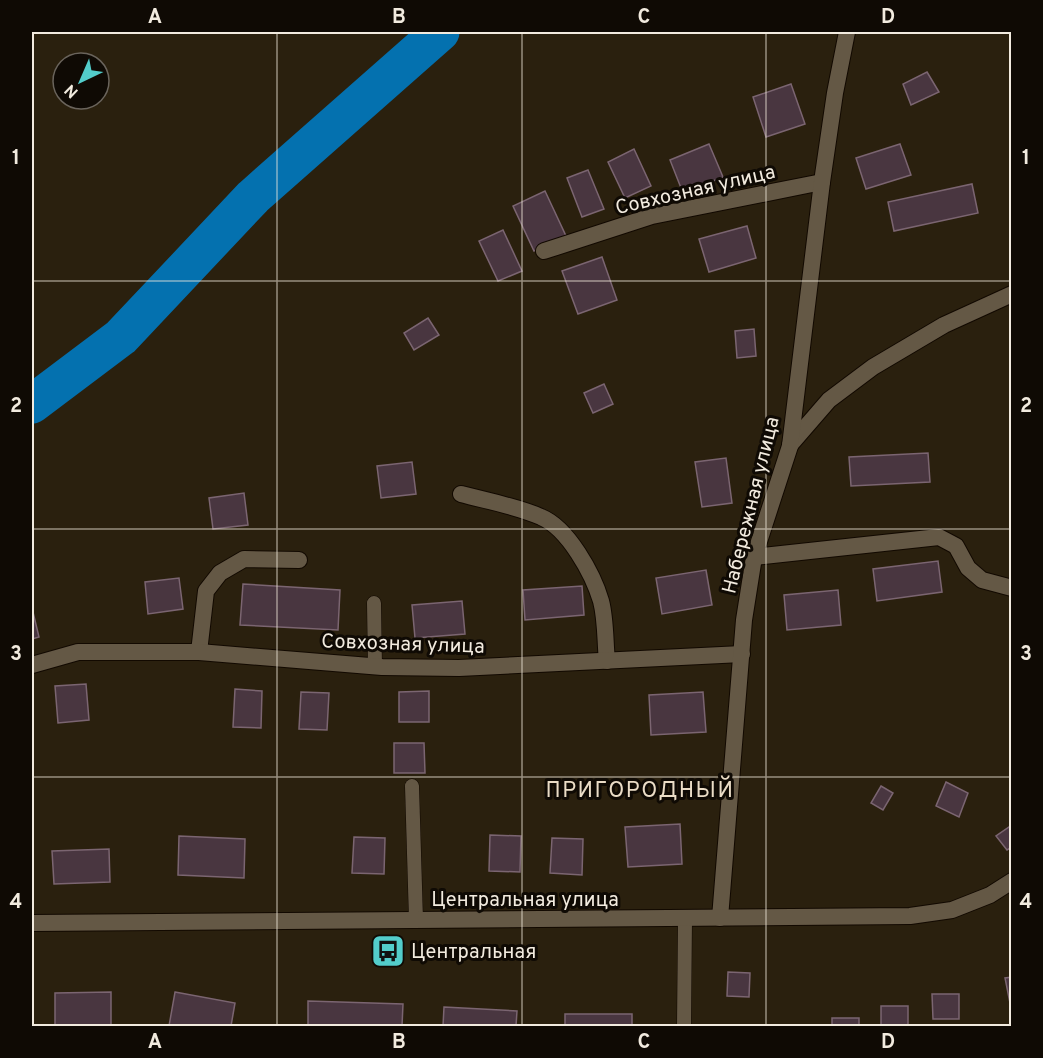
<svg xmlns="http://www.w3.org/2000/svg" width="1043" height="1058" font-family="Overpass,sans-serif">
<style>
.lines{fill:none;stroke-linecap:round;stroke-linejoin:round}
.river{stroke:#0471af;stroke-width:39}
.building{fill:#493640;stroke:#7b6571;stroke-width:1.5}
.service-casing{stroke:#120900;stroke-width:15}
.minor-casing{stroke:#120900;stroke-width:18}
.tertiary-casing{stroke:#120900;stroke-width:18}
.service{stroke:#645845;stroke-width:14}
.minor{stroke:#645845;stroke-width:16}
.tertiary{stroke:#645845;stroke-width:16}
.grid{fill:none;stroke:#f2ebdf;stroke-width:1.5;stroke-opacity:0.55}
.labels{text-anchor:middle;stroke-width:6;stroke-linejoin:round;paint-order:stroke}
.street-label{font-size:20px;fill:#f2ebdf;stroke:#0f0a04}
.poi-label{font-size:20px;fill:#f2ebdf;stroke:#0f0a04;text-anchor:start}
.quarter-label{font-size:22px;letter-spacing:1.5px;fill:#eadcc6;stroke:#0f0a04}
.neatline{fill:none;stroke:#f2ebdf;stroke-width:2}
.grid-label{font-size:20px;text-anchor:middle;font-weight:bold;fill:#f2ebdf}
</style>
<rect width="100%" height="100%" fill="#2a200e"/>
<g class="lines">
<!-- river -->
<polyline class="river" points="32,404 121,337 253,197 440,32"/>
</g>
<!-- building -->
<g class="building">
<polygon points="927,72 939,92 911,105 903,84"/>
<polygon points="791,84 805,124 766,137 753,97"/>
<polygon points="709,144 723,177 683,193 670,160"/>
<polygon points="900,144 911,175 866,189 856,158"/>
<polygon points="634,149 651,186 625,198 608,162"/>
<polygon points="588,170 604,209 582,217 567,178"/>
<polygon points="972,184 978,213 894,231 888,202"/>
<polygon points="545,191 566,236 534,251 513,206"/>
<polygon points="747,226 756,258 709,272 699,239"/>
<polygon points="503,230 522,271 498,281 479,241"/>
<polygon points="602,257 617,300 578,314 562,271"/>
<polygon points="428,318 439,335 414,350 404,333"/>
<polygon points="754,329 756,356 737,358 735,331"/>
<polygon points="604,384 613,404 593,413 584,393"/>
<polygon points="928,453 930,482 851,486 849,457"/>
<polygon points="726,458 732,503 702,507 695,462"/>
<polygon points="412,462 416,494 381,498 377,466"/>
<polygon points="244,493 248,525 213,529 209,498"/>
<polygon points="938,561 942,592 877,601 873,569"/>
<polygon points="706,570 712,605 662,614 656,578"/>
<polygon points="179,578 183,609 148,614 145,582"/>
<polygon points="243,584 340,590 338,630 240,625"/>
<polygon points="582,586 584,615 525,620 523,590"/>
<polygon points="838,590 841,625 787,630 784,595"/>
<polygon points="462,601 465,634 415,638 412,605"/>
<polygon points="32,608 39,637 32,639"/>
<polygon points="86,684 89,720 58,723 55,686"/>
<polygon points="235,689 262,691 261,728 233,727"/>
<polygon points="429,691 429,722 399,722 399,692"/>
<polygon points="301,692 329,693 327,730 299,729"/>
<polygon points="703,692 706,732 651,735 649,695"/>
<polygon points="394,743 424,743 425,773 394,773"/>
<polygon points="946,782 968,793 959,817 936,806"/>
<polygon points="881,786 893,793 883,810 871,803"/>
<polygon points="680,824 682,864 628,867 625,827"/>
<polygon points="1012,825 1012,847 1007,850 996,836"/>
<polygon points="490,835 521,836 520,872 489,871"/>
<polygon points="179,836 245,839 244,878 178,875"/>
<polygon points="354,837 385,838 384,874 352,873"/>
<polygon points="552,838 583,839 582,875 550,873"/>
<polygon points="109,849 110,882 54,884 52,851"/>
<polygon points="728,972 750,973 749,997 727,996"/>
<polygon points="1012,977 1012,1013 1005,978"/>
<polygon points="111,992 111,1026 55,1026 55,993"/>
<polygon points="175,992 235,1003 231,1026 169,1026"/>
<polygon points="932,994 959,994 959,1019 933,1019"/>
<polygon points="308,1001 403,1004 402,1026 308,1026"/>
<rect x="881" y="1006" width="27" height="20"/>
<polygon points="444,1007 517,1011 516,1026 443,1026"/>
<rect x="565" y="1014" width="67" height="12"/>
<rect x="832" y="1018" width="27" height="8"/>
</g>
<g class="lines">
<defs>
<g id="service">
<polyline points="374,603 375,667"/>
<polyline points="412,786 416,920"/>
<polyline points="684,1026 685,919"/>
</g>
<g id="minor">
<polyline points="544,251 652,216 822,182"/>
<polyline points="790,445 829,400 873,367 944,325 1012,294"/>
<path d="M 461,494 C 487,501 516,506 541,517 C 568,528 593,574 601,601 C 606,620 605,642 607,661"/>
<polyline points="754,557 939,537 956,546 968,568 982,580 1012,588"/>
<polyline points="199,652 206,591 220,573 244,559 299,560"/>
<polyline points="32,665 78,652 199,652 382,667 459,668 742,654"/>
<polyline points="720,918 744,620 754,557 790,446 822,182 835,93 847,32"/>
</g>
<polyline id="tertiary" points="32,923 910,916 952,910 990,895 1012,881"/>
</defs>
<!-- service casing -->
<use href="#service" class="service-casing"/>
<!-- minor casing -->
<use href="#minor" class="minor-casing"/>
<!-- tertiary casing -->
<use href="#tertiary" class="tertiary-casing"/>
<!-- service -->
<use href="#service" class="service"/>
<!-- minor -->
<use href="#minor" class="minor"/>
<!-- tertiary -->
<use href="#tertiary" class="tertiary"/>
</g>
<!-- grid -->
<path class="grid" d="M 277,32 L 277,1026M 522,32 L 522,1026M 766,32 L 766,1026M 32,281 L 1012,281M 32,529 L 1012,529M 32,777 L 1012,777"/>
<!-- icons -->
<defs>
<symbol id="bus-square" viewBox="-11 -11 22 22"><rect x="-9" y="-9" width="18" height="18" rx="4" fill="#53cdcb" stroke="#0f0a04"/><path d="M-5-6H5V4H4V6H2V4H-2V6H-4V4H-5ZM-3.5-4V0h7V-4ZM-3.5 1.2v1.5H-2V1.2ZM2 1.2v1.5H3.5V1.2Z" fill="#111"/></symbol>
</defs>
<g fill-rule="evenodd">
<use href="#bus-square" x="369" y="932" width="38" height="38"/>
</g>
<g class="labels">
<!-- street labels -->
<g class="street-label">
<text transform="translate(695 189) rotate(-13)" y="7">Совхозная улица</text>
<text transform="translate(750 505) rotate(-76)" y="7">Набережная улица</text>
<text transform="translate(403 643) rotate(2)" y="7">Совхозная улица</text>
<text x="525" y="906">Центральная улица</text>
</g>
<!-- poi labels -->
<g class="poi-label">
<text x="411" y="958">Центральная</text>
</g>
<!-- quarter labels -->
<g class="quarter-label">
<text x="640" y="797">ПРИГОРОДНЫЙ</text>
</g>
</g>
<!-- border -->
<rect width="1043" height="1058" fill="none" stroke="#0f0a04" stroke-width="66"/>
<!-- north arrow -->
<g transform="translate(81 81) rotate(224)"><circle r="28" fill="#0f0a04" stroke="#6a645c" stroke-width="1.5"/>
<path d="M0-4.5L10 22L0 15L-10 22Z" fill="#53cdcb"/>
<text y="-9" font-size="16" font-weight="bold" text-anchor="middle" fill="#f2ebdf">N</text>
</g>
<rect x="33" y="33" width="977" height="992" class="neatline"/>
<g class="grid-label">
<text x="155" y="23">A</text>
<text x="399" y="23">B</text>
<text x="644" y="23">C</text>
<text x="888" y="23">D</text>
<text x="16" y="164">1</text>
<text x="1026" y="164">1</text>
<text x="16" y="412">2</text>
<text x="1026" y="412">2</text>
<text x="16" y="660">3</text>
<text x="1026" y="660">3</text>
<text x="16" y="908">4</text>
<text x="1026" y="908">4</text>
<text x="155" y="1048">A</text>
<text x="399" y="1048">B</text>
<text x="644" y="1048">C</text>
<text x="888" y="1048">D</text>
</g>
</svg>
